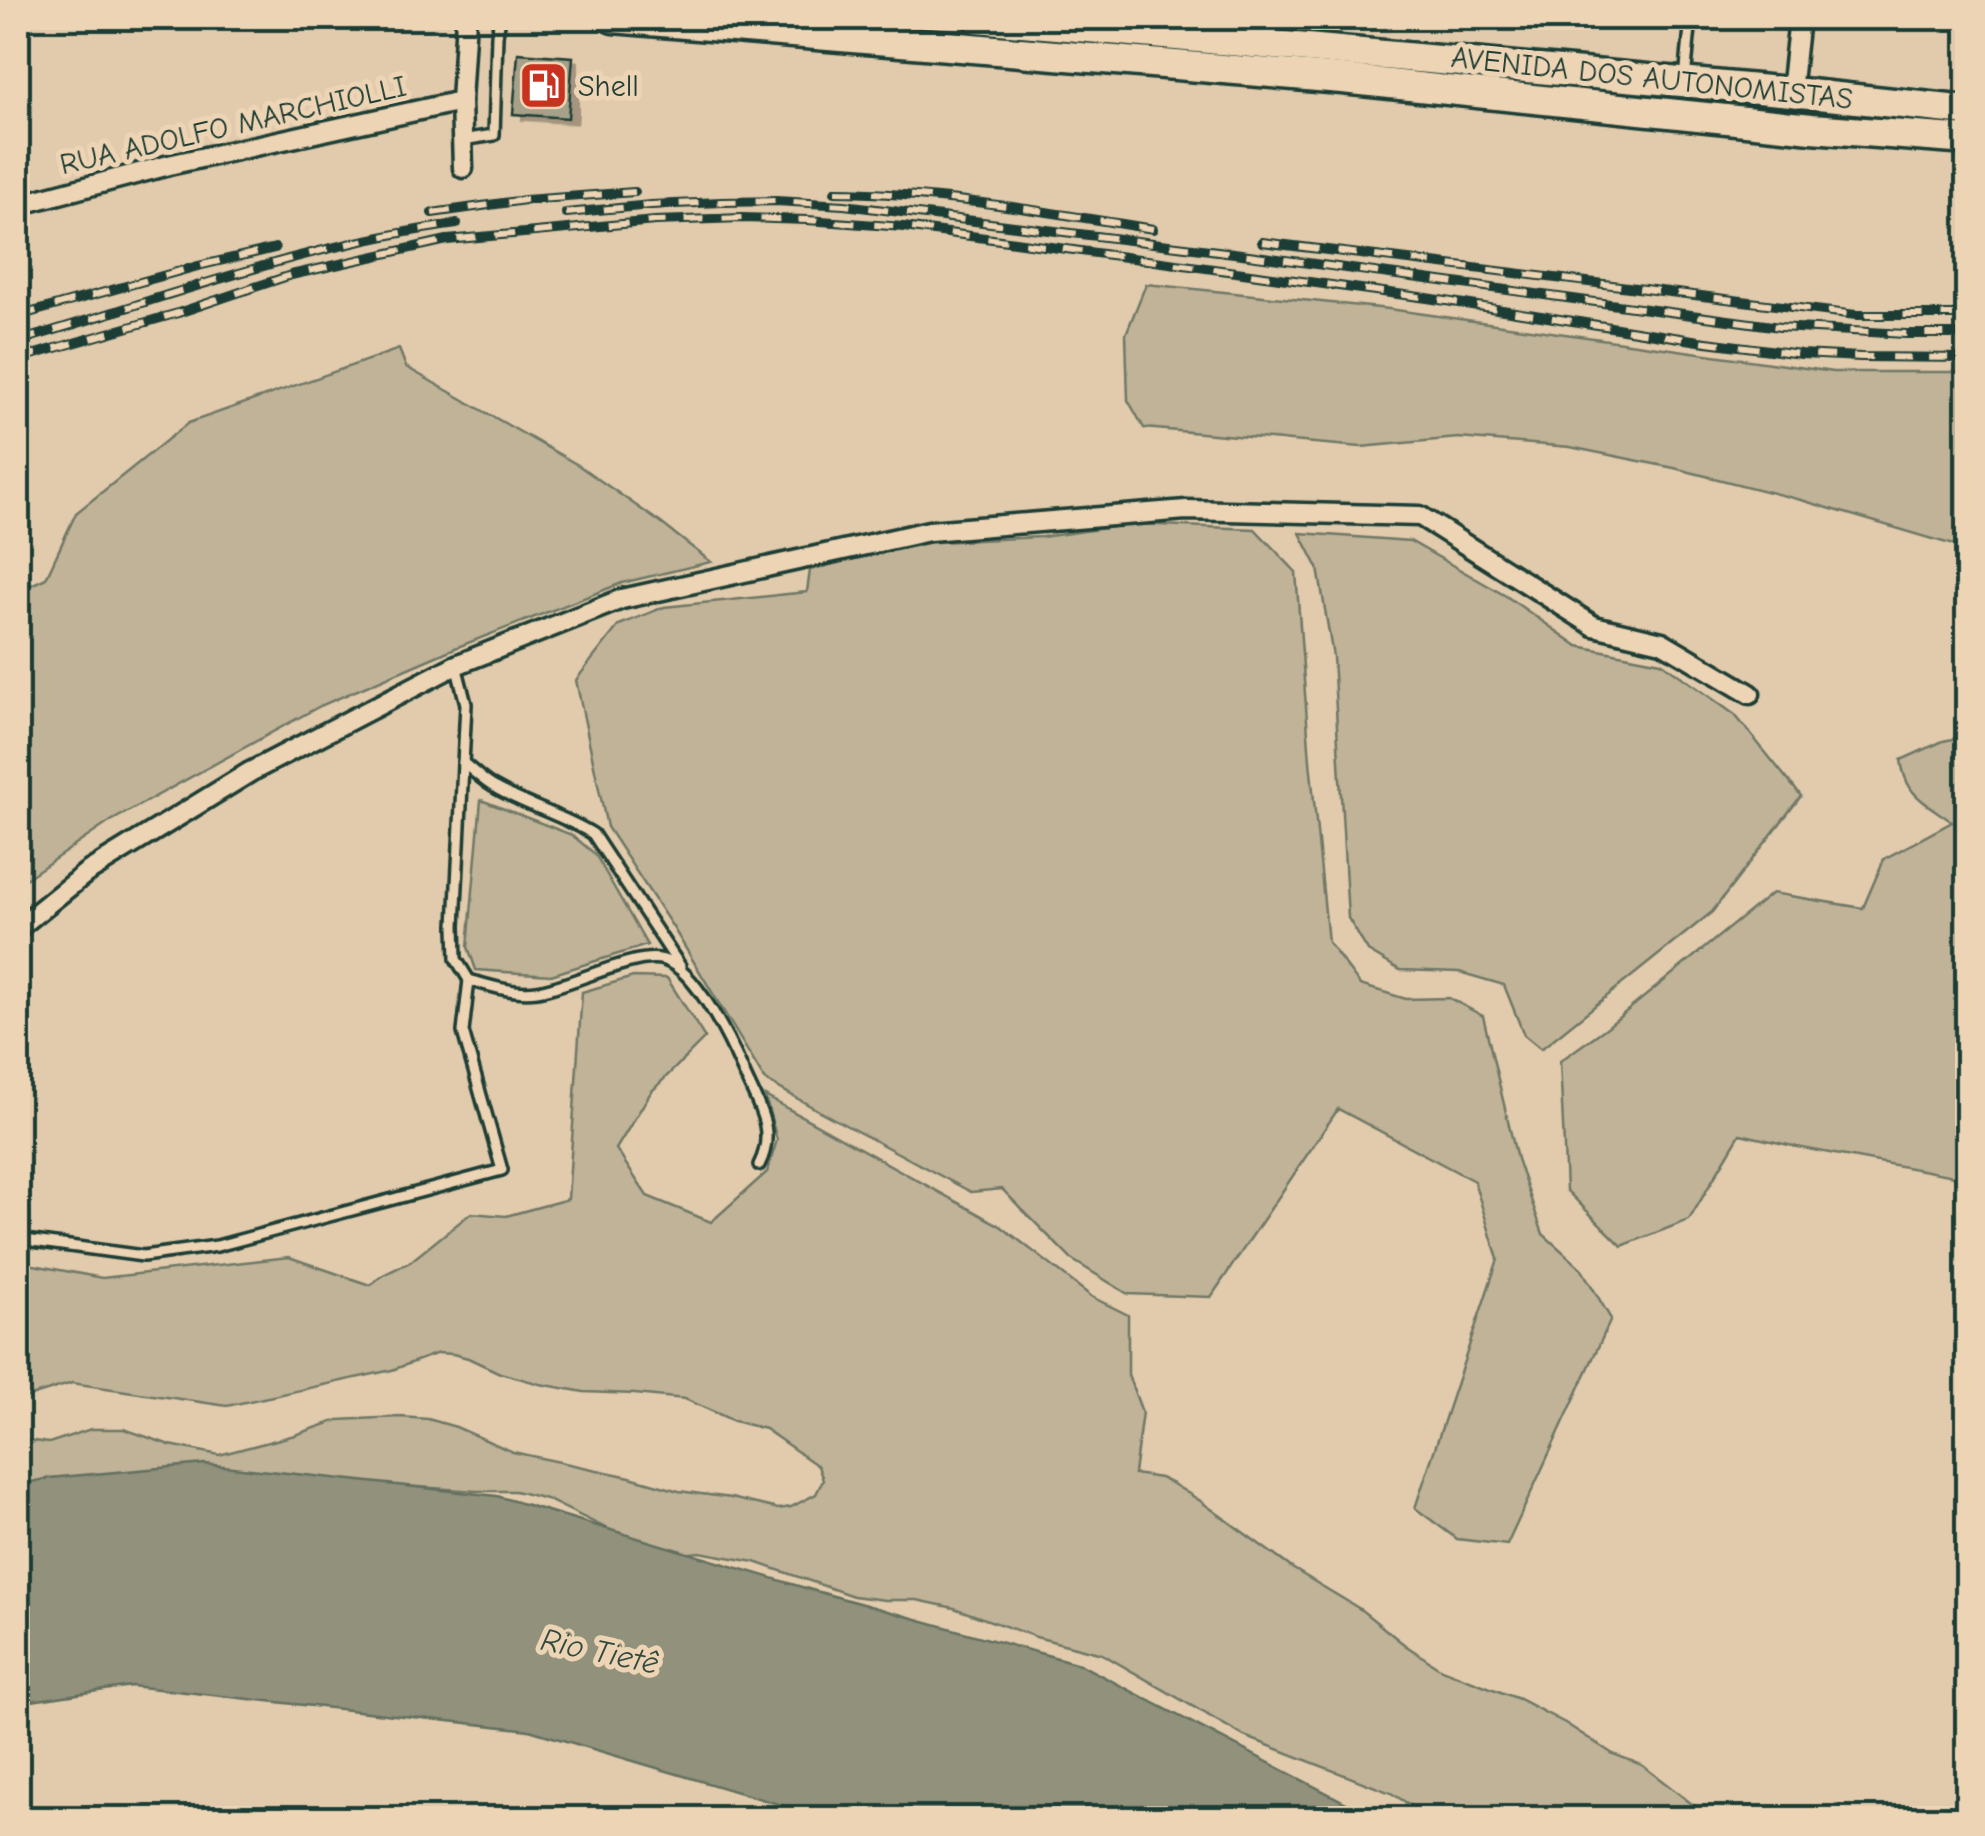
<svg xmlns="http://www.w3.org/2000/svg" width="1985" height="1836" font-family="'Comic Neue',sans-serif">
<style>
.green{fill:#c0b398;stroke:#707866;stroke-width:2.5}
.water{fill:#91917b;stroke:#636f5f;stroke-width:2.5}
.building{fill:#a7a189;stroke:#1f3d34;stroke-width:2.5;filter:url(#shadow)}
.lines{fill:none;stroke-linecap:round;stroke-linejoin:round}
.lane-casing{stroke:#1f3d34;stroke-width:16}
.street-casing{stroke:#1f3d34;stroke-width:25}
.primary-casing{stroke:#1f3d34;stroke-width:35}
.lane{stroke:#edd4b4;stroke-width:9}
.street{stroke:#edd4b4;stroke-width:18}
.primary{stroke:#edd4b4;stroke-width:28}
.rail-casing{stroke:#1f3d34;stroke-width:10}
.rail{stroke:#edd4b4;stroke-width:6;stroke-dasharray:19;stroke-linecap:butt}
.labels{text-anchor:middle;stroke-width:10;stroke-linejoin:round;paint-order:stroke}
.street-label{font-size:30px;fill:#1f3d34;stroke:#edd4b4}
.poi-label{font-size:30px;fill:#1f3d34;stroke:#edd4b4;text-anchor:start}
.water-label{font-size:32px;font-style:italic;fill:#304a3f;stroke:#edd4b4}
</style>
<defs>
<filter id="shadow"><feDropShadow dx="9" dy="5.5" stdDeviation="0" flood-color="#0004"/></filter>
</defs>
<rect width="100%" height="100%" fill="#e1cbac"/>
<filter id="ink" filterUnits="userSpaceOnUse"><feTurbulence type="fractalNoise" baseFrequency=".01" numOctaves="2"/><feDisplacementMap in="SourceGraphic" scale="20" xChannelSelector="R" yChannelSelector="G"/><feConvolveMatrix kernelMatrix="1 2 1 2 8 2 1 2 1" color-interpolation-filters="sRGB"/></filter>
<g filter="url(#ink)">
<!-- green -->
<g class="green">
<polygon points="1146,284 1389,309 1833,372 1967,372 1967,549 1801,500 1674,468 1570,447 1458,438 1361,447 1144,428 1128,400 1126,334"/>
<polygon points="399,349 406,367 578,465 661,523 711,562 622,583 455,648 320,706 111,821 18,884 18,591 46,578 76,513 188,423"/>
<polygon points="1134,524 1255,529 1296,572 1310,761 1328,942 1360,985 1406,999 1449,998 1483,1016 1517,1159 1543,1234 1581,1268 1611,1319 1507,1545 1457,1539 1415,1508 1498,1259 1474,1181 1338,1109 1211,1297 1128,1294 1071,1259 1002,1189 971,1192 821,1112 765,1080 674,929 607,827 576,680 619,625 664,607 807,592 810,570 916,543 1042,537"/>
<polygon points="1300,533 1410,541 1506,596 1578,646 1661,662 1735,715 1801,796 1712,912 1541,1049 1524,1035 1504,985 1459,972 1400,970 1368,951 1348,918 1333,657 1318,568"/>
<path d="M 1967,736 L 1967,1183 L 1965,1178 L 1797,1147 L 1740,1134 L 1689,1220 L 1622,1246 L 1566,1190 L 1560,1061 L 1606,1028 L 1772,893 L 1863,908 L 1884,859 L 1952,822 C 1925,802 1906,797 1901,760 L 1943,741 Z"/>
<polygon points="481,800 572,835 595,854 647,945 551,975 476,970 468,947"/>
<polygon points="633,977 667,978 705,1038 651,1092 616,1149 647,1196 711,1222 767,1172 777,1140 765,1096 1002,1227 1092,1297 1128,1315 1128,1375 1142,1412 1134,1474 1160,1478 1173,1484 1199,1500 1292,1568 1360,1609 1405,1645 1441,1669 1519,1699 1565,1723 1613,1754 1642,1765 1710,1818 1431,1818 1391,1793 1244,1736 1102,1654 1036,1637 954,1608 917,1600 885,1600 853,1596 755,1562 700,1552 682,1554 618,1534 546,1499 515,1491 477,1491 403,1486 18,1489 18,1439 49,1443 91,1429 124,1429 170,1445 219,1455 295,1435 338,1420 400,1417 428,1419 456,1427 513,1452 630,1477 679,1491 731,1498 778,1509 791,1507 816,1494 823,1480 818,1466 765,1429 734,1421 685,1399 635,1394 584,1392 540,1384 500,1373 468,1358 453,1354 438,1353 392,1370 227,1406 72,1383 18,1400 18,1262 102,1278 289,1257 370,1285 383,1275 410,1262 471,1213 506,1216 568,1199 582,992"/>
</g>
<!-- water -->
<polygon class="water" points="205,1464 497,1496 812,1590 1079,1664 1375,1818 825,1818 529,1730 131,1686 18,1703 18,1485 49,1478"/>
<!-- building -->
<polygon class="building" points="518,53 573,57 568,118 513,114"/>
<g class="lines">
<defs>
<g id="lane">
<polyline points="1685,79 1691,18"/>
<polyline points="462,140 494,135 497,35 500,18"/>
<path d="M 456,665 L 466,704 L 455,926 L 456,959 L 469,980 C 490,986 514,994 537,991 C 570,987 635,951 664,960 C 696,970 730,1041 743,1071 C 757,1104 777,1130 759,1165"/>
<path d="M 463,763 C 474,771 484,782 496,788 C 527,806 562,815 593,834 L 680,966"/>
<polyline points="18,1239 143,1256 217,1246 502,1170 463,1032 469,980"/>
</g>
<g id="street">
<polyline points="1791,92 1799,18"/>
<polyline points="463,168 461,101 466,18"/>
<polyline points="18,205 173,164 461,101"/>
<polyline points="18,928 86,873 250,772 456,665 622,599 929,531 1186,510 1420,516 1594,626 1662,642 1750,694"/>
</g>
<g id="primary">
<polyline points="613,18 1342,79 1812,128 1968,140"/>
<polyline points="978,18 1791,92 1968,111"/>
</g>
</defs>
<!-- lane casing -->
<use href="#lane" class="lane-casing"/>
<!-- street casing -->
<use href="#street" class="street-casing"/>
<!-- primary casing -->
<use href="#primary" class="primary-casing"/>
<!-- lane -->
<use href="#lane" class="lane"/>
<!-- street -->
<use href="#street" class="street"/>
<!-- primary -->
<use href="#primary" class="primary"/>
<defs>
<g id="rail">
<path d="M 835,192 C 942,193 1048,212 1153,229"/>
<polyline points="432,213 525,200 635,192"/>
<polyline points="566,213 651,205 722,202 776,201 844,205 1234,253 1780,327 1906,334 1968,334"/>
<polyline points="1262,242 1856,315 1968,315"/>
<polyline points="18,316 198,266 275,248"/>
<path d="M 18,341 C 163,299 305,244 457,224"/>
<polyline points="18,359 178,313 291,275 447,240 655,221 742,218 807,220 904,227 1427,298 1699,341 1801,354 1861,357 1968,358"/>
</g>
</defs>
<!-- rail casing -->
<use href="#rail" class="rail-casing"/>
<!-- rail -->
<use href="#rail" class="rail"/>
</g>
</g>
<!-- icons -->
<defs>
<symbol id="fuel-square" viewBox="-11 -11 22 22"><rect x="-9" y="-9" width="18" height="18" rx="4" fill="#c8321e" stroke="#edd4b4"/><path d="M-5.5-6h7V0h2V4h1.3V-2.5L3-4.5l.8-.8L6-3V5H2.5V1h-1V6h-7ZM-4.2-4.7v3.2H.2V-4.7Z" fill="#fff"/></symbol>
</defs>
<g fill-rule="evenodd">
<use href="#fuel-square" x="516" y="58" width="55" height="55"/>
</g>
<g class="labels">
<!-- street labels -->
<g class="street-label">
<text transform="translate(1652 78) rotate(6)" y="10">AVENIDA DOS AUTONOMISTAS</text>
<text transform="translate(233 125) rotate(-13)" y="10">RUA ADOLFO MARCHIOLLI</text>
</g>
<!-- poi labels -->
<g class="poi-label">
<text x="578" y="96">Shell</text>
</g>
<!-- water labels -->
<g class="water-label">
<text transform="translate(600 1651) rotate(12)" y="11">Rio Tietê</text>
</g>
</g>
<!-- margin -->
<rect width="1985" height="1836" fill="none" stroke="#edd4b4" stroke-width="60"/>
<rect x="30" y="30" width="1925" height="1776" fill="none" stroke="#1f3d34" stroke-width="4" filter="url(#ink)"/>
</svg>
